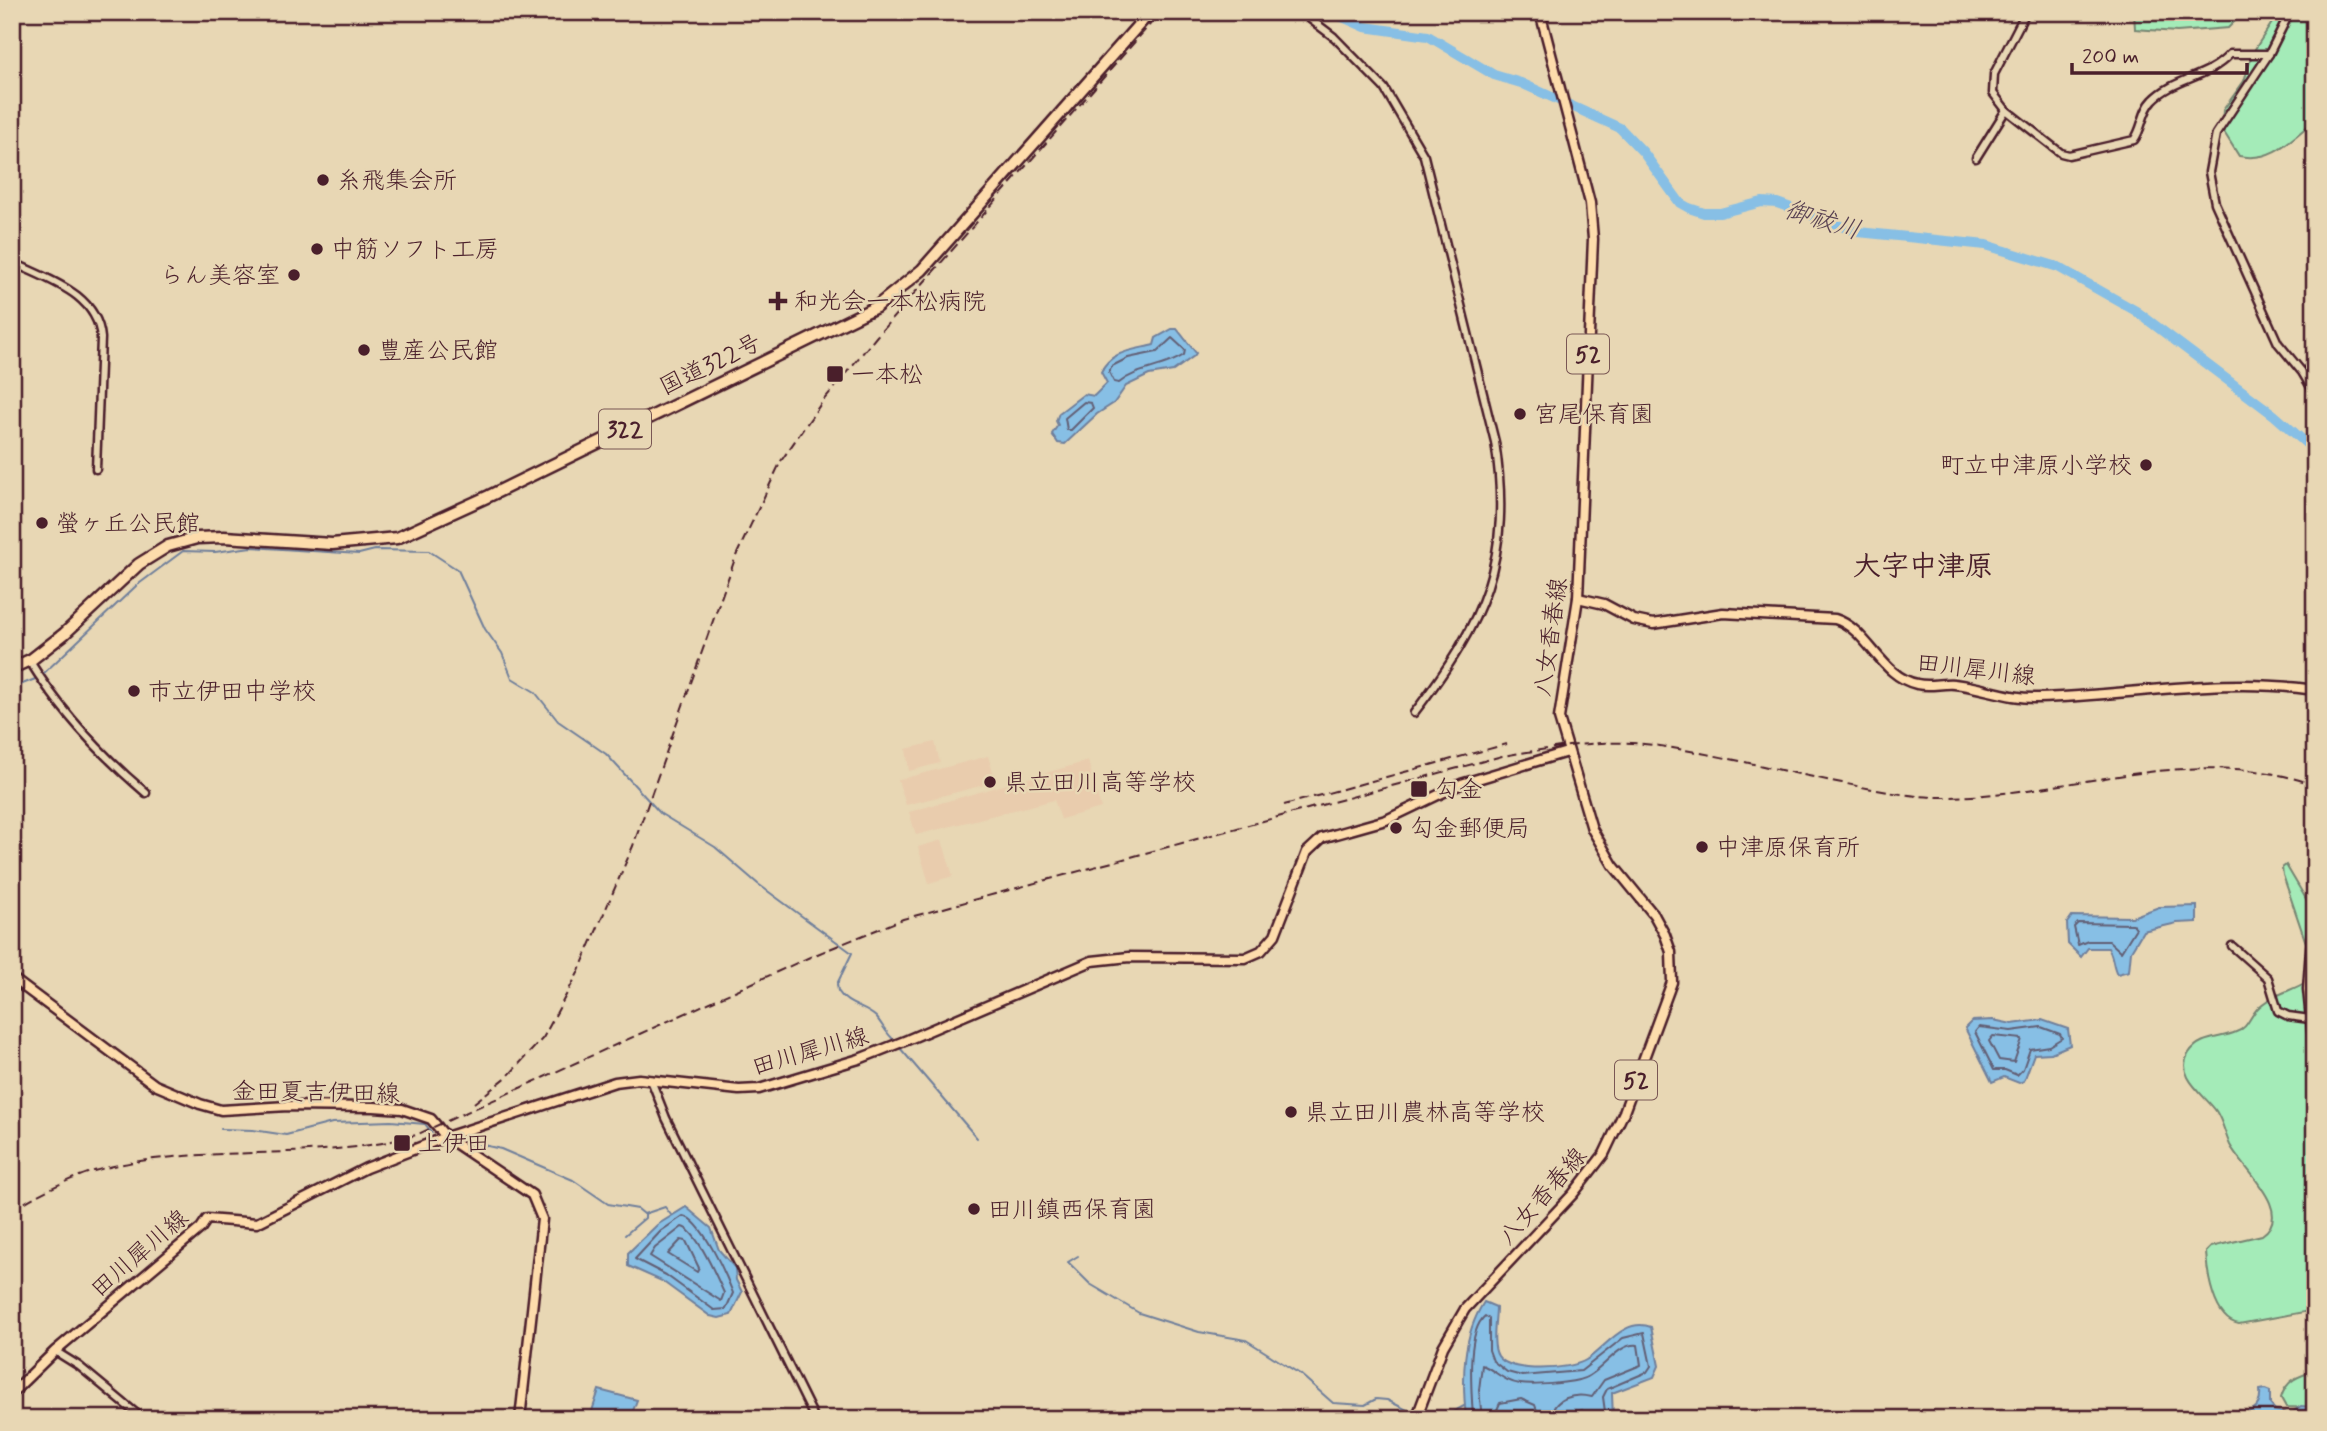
<svg xmlns="http://www.w3.org/2000/svg" width="2327" height="1431" font-family="Mynerve,'Klee One',sans-serif">
<style>
.built{fill:#e9ccad}
.green{fill:#a4ebb8;stroke:#778572;stroke-width:2}
.water{fill:#87bfe5;stroke:#6f7f9b;stroke-width:2}
.lines{fill:none;stroke-linecap:round;stroke-linejoin:round}
.shore{stroke:#625f75;stroke-width:2}
.stream{stroke:#6f7f9b;stroke-width:2}
.river{stroke:#87bfe5;stroke-width:10}
.minor-casing{stroke:#4a1f2b;stroke-width:11}
.major-casing{stroke:#4a1f2b;stroke-width:13}
.highway-casing{stroke:#4a1f2b;stroke-width:15}
.minor{stroke:#e8d7b4;stroke-width:6}
.major{stroke:#fddcac;stroke-width:8}
.highway{stroke:#fddcac;stroke-width:10}
.rail{stroke:#4a1f2b;stroke-width:2;stroke-dasharray:10 5;stroke-linecap:butt}
.poi-dot{fill:#4a1f2b;stroke:#e8d7b4;stroke-width:2.5}
.labels{text-anchor:middle;stroke-width:5;stroke-linejoin:round;paint-order:stroke}
.shield{fill:#e8d7b4;stroke:#795654;stroke-width:2}
.shield-label{font-size:23px;font-weight:bold;fill:#4a1f2b}
.poi-label{font-size:24px;fill:#4a1f2b;stroke:#e8d7b4;text-anchor:start}
.street-label{font-size:24px;fill:#4a1f2b;stroke:#e8d7b4}
.water-label{font-size:26px;font-style:italic;fill:#563f50;stroke:#e8d7b4}
.quarter-label{font-size:28px;font-weight:bold;fill:#4a1f2b;stroke:#e8d7b4}
</style>
<rect width="100%" height="100%" fill="#e8d7b4"/>
<filter id="ink" filterUnits="userSpaceOnUse"><feTurbulence type="fractalNoise" baseFrequency=".0143" numOctaves="2"/><feDisplacementMap in="SourceGraphic" scale="14" xChannelSelector="R" yChannelSelector="G"/><feConvolveMatrix kernelMatrix="1 2 1 2 8 2 1 2 1" color-interpolation-filters="sRGB"/></filter>
<g filter="url(#ink)">
<!-- built -->
<g class="built">
<polygon points="935,742 940,763 909,771 906,749"/>
<polygon points="988,756 996,782 906,805 898,780"/>
<polygon points="1088,761 1101,808 1061,819 1054,800 916,835 909,812"/>
<polygon points="942,840 953,876 929,883 918,847"/>
</g>
<!-- green -->
<g class="green">
<polygon points="2134,12 2235,12 2235,21 2228,28 2177,32 2135,29"/>
<path d="M 2279,12 L 2315,12 L 2315,125 L 2309,125 C 2287,144 2269,162 2239,156 L 2222,129 L 2223,110 L 2244,81 L 2253,52 Z"/>
<path d="M 2286,865 L 2315,914 L 2315,1310 L 2239,1324 C 2213,1320 2207,1272 2206,1252 L 2211,1247 L 2262,1235 C 2296,1212 2241,1167 2230,1145 C 2225,1134 2223,1122 2216,1111 C 2205,1095 2174,1076 2189,1053 C 2200,1036 2220,1039 2236,1032 C 2248,1028 2249,1018 2257,1009 C 2270,995 2292,991 2308,981 L 2309,952 L 2283,875 L 2282,868 Z"/>
<path d="M 2315,1371 L 2315,1408 L 2286,1407 L 2281,1398 C 2286,1380 2298,1376 2315,1371 Z"/>
</g>
<!-- water -->
<g class="water">
<path d="M 1172,329 L 1177,329 L 1196,353 L 1194,356 L 1173,371 L 1149,375 L 1126,386 L 1114,403 L 1097,414 L 1065,444 L 1058,443 L 1052,434 L 1058,425 L 1056,421 L 1059,413 L 1084,394 L 1094,396 L 1107,383 L 1101,372 C 1110,351 1134,350 1154,345 L 1156,338 Z"/>
<path d="M 2197,906 L 2197,922 L 2177,923 L 2143,931 L 2131,951 L 2129,971 L 2117,974 C 2112,965 2114,957 2108,948 L 2088,948 L 2081,957 L 2068,944 L 2067,923 L 2072,916 L 2132,917 L 2159,907 Z"/>
<polygon points="1993,1020 2012,1024 2042,1020 2068,1029 2070,1045 2051,1053 2034,1054 2024,1081 2019,1083 2004,1077 1992,1082 1965,1028 1972,1021"/>
<polygon points="686,1207 711,1228 719,1250 735,1268 736,1280 742,1292 731,1315 719,1318 710,1316 662,1281 628,1266 628,1253 657,1225"/>
<path d="M 1484,1302 L 1496,1307 C 1496,1320 1491,1345 1498,1356 C 1510,1374 1570,1370 1586,1360 C 1605,1348 1624,1317 1651,1327 L 1659,1366 L 1654,1377 L 1612,1393 L 1613,1419 L 1587,1419 L 1582,1410 L 1560,1419 L 1520,1415 L 1466,1418 C 1462,1378 1462,1336 1484,1302 Z"/>
<path d="M 2265,1389 L 2270,1391 L 2270,1404 L 2275,1410 L 2290,1414 L 2301,1406 L 2314,1407 L 2296,1419 L 2228,1419 L 2230,1411 C 2248,1415 2262,1411 2260,1390 Z"/>
<polygon points="599,1390 637,1400 630,1419 606,1419 591,1414"/>
</g>
<g class="lines">
<!-- shore -->
<g class="shore">
<path d="M 1172,338 L 1185,350 L 1184,355 C 1163,369 1139,367 1119,383 L 1114,382 L 1109,372 L 1112,366 L 1128,358 L 1157,352 Z"/>
<polygon points="1084,402 1091,403 1093,408 1071,430 1067,430 1065,418"/>
<polygon points="2078,923 2133,924 2136,928 2121,952 2109,941 2088,941 2078,945 2074,927"/>
<polygon points="1979,1027 2011,1031 2041,1027 2060,1034 2062,1038 2049,1046 2030,1049 2023,1069 2017,1075 2005,1070 1994,1070 1975,1032"/>
<polygon points="1993,1036 2022,1039 2014,1062 1999,1060 1989,1041"/>
<path d="M 683,1216 C 702,1219 726,1275 733,1293 L 726,1309 L 714,1310 L 666,1275 L 635,1259 L 661,1231 Z"/>
<path d="M 682,1227 C 697,1230 717,1278 724,1293 L 721,1301 L 650,1256 L 655,1248 Z"/>
<polygon points="681,1240 686,1241 699,1268 697,1272 668,1254"/>
<path d="M 1473,1419 C 1472,1394 1465,1333 1485,1316 L 1489,1319 L 1489,1350 L 1493,1361 L 1507,1372 L 1522,1376 L 1581,1371 L 1623,1338 L 1644,1333 L 1651,1366 L 1647,1372 L 1607,1389 L 1603,1397 L 1606,1419"/>
<path d="M 1482,1419 L 1479,1390 L 1482,1365 C 1495,1370 1504,1382 1520,1384 C 1534,1386 1573,1383 1585,1378 C 1603,1371 1618,1342 1638,1345 L 1641,1365 L 1604,1380 L 1592,1397 C 1575,1393 1552,1397 1551,1419"/>
<polyline points="1493,1419 1500,1403 1521,1399 1535,1405 1540,1419"/>
</g>
<!-- stream -->
<g class="stream">
<path d="M 43,674 L 136,586 L 183,551 L 215,552 L 251,547 L 359,554 L 375,550 L 429,551 L 458,570 L 485,629 L 502,653 L 512,678 L 535,692 L 558,721 L 606,754 L 661,814 L 715,847 L 758,884 L 852,953 L 837,984 L 838,991 C 847,1006 864,1006 876,1017 C 882,1024 886,1033 894,1040"/>
<polyline points="12,688 38,678"/>
<polyline points="900,1048 977,1138"/>
<polyline points="221,1129 253,1130 286,1135 332,1123 391,1121 425,1124 432,1133"/>
<polyline points="470,1142 501,1149 573,1180 608,1204 638,1209 644,1214 665,1207 671,1215"/>
<polyline points="625,1235 645,1218 645,1214"/>
<polyline points="1078,1256 1068,1262 1090,1284 1139,1313 1199,1332 1246,1340 1300,1374 1333,1403 1365,1405 1376,1399 1387,1400 1415,1414"/>
<polyline points="1440,1419 1464,1406"/>
</g>
<!-- river -->
<polyline class="river" points="1331,12 1365,27 1428,36 1494,75 1521,83 1620,128 1643,152 1680,203 1689,208 1704,213 1720,213 1762,202 1777,203 1858,232 1986,245 2058,267 2136,311 2274,415 2315,451"/>
<defs>
<g id="minor">
<path d="M 1301,12 L 1334,37 L 1384,88 L 1424,156 L 1495,442 C 1513,559 1484,622 1414,713"/>
<path d="M 2026,12 L 1994,74 L 1993,93 L 2006,110 L 2061,153 L 2069,155 L 2134,140 C 2143,128 2142,111 2153,100 C 2174,78 2209,78 2230,54 L 2269,54"/>
<polyline points="2290,12 2269,54 2216,134 2209,172 2215,203 2278,343 2302,372 2315,394"/>
<polyline points="1976,158 2006,110"/>
<path d="M 12,262 C 48,280 97,293 101,338 L 96,469"/>
<path d="M 29,660 C 61,712 100,754 146,793"/>
<polyline points="2232,946 2268,978 2278,1011 2288,1016 2310,1019"/>
<polyline points="651,1080 666,1118 815,1419"/>
<polyline points="55,1351 79,1366 143,1419"/>
</g>
<g id="major">
<path d="M 1578,598 L 1604,604 L 1634,620 L 1653,624 L 1723,613 L 1835,619 C 1868,629 1881,677 1917,684 C 1929,687 1942,683 1954,684 C 1983,687 2009,699 2038,698 C 2131,696 2221,676 2315,690"/>
<polyline points="12,978 155,1085 200,1104 221,1110 288,1106 374,1107 402,1109 431,1119 446,1137 532,1195 542,1219 520,1419"/>
<polyline points="12,1393 55,1351 201,1228 207,1219 257,1223 366,1168 446,1137 615,1082 639,1079 739,1090 759,1089 859,1059 907,1040 1092,961 1129,957 1245,958 1261,951 1275,935 1307,852 1322,838 1386,820 1461,784 1567,752"/>
<polyline points="1416,1419 1443,1347 1465,1309 1573,1194 1604,1154 1624,1112 1672,982 1671,952 1665,935 1654,915 1613,865 1592,829 1559,718 1578,598 1593,239 1590,203 1540,12"/>
</g>
<g id="highway">
<polyline points="12,668 32,659 64,634 139,564 168,546 197,538 224,537 332,544 397,538 489,496 876,307 922,270 1150,12"/>
<polyline points="2315,909 2309,989 2315,1049"/>
</g>
</defs>
<!-- minor casing -->
<use href="#minor" class="minor-casing"/>
<!-- major casing -->
<use href="#major" class="major-casing"/>
<!-- highway casing -->
<use href="#highway" class="highway-casing"/>
<!-- minor -->
<use href="#minor" class="minor"/>
<!-- major -->
<use href="#major" class="major"/>
<!-- highway -->
<use href="#highway" class="highway"/>
<!-- rail -->
<g class="rail">
<polyline points="1284,805 1507,744"/>
<polyline points="474,1103 508,1076 543,1038 579,971 633,846 736,556 781,461 822,402 876,337 1161,12"/>
<path d="M 12,1210 C 38,1194 65,1180 94,1171 C 199,1141 311,1165 416,1135 L 810,957 L 903,919 L 1502,756 C 1555,748 1606,737 1660,746 C 1721,755 1781,771 1842,783 C 1877,790 1911,798 1947,797 C 2071,795 2192,742 2315,785"/>
</g>
</g>
</g>
<!-- markers -->
<g class="poi-dot">
<circle cx="323" cy="180" r="7"/>
<circle cx="317" cy="249" r="7"/>
<circle cx="294" cy="275" r="7"/>
<path d="M774.5 290.5h7v7h7v7h-7v7h-7v-7h-7v-7h7z"/>
<circle cx="364" cy="350" r="7"/>
<rect x="826" y="365" width="18" height="18" rx="3.5"/>
<circle cx="1520" cy="414" r="7"/>
<circle cx="2146" cy="465" r="7"/>
<circle cx="42" cy="523" r="7"/>
<circle cx="134" cy="691" r="7"/>
<circle cx="990" cy="782" r="7"/>
<rect x="1410" y="780" width="18" height="18" rx="3.5"/>
<circle cx="1396" cy="828" r="7"/>
<circle cx="1702" cy="847" r="7"/>
<circle cx="1291" cy="1112" r="7"/>
<rect x="393" y="1134" width="18" height="18" rx="3.5"/>
<circle cx="974" cy="1209" r="7"/>
</g>
<g class="labels">
<!-- shield labels -->
<g class="shield">
<rect x="1567" y="334.5" width="42" height="39" rx="5"/>
<rect x="599" y="409.5" width="52" height="39" rx="5"/>
<rect x="1615" y="1060.5" width="42" height="39" rx="5"/>
</g>
<g class="shield-label">
<text x="1588" y="362">52</text>
<text x="625" y="437">322</text>
<text x="1636" y="1088">52</text>
</g>
<!-- poi labels -->
<g class="poi-label">
<text x="337" y="188">糸飛集会所</text>
<text x="331" y="257">中筋ソフト工房</text>
<text x="280" y="283" text-anchor="end">らん美容室</text>
<text x="794" y="309">和光会一本松病院</text>
<text x="378" y="358">豊産公民館</text>
<text x="851" y="382">一本松</text>
<text x="1534" y="422">宮尾保育園</text>
<text x="2132" y="473" text-anchor="end">町立中津原小学校</text>
<text x="56" y="531">螢ヶ丘公民館</text>
<text x="148" y="699">市立伊田中学校</text>
<text x="1004" y="790">県立田川高等学校</text>
<text x="1435" y="797">勾金</text>
<text x="1410" y="836">勾金郵便局</text>
<text x="1716" y="855">中津原保育所</text>
<text x="1305" y="1120">県立田川農林高等学校</text>
<text x="418" y="1151">上伊田</text>
<text x="988" y="1217">田川鎮西保育園</text>
</g>
<!-- street labels -->
<g class="street-label">
<text transform="translate(710 364) rotate(-26)" y="8">国道322号</text>
<text transform="translate(1550 637) rotate(-82)" y="8">八女香春線</text>
<text transform="translate(1976 669) rotate(7)" y="8">田川犀川線</text>
<text transform="translate(810 1051) rotate(-16)" y="8">田川犀川線</text>
<text transform="translate(316 1092) rotate(1)" y="8">金田夏吉伊田線</text>
<text transform="translate(1542 1196) rotate(-49)" y="8">八女香春線</text>
<text transform="translate(139 1253) rotate(-41)" y="8">田川犀川線</text>
</g>
<!-- water labels -->
<g class="water-label">
<text transform="translate(1823 219) rotate(17)" y="9">御祓川</text>
</g>
<!-- quarter labels -->
<g class="quarter-label">
<text x="1923" y="575">大字中津原</text>
</g>
</g>
<!-- margin -->
<rect width="2327" height="1431" fill="none" stroke="#e8d7b4" stroke-width="42"/>
<rect x="21" y="21" width="2285" height="1389" fill="none" stroke="#4a1f2b" stroke-width="2.5" filter="url(#ink)"/>
<!-- scale -->
<path d="M2072 63v10h175v-10" fill="none" stroke="#4a1f2b" stroke-width="3.5"/>
<text x="2082" y="63" font-size="21" fill="#4a1f2b" stroke="#e8d7b4" stroke-width="5" paint-order="stroke">200 m</text>
</svg>
